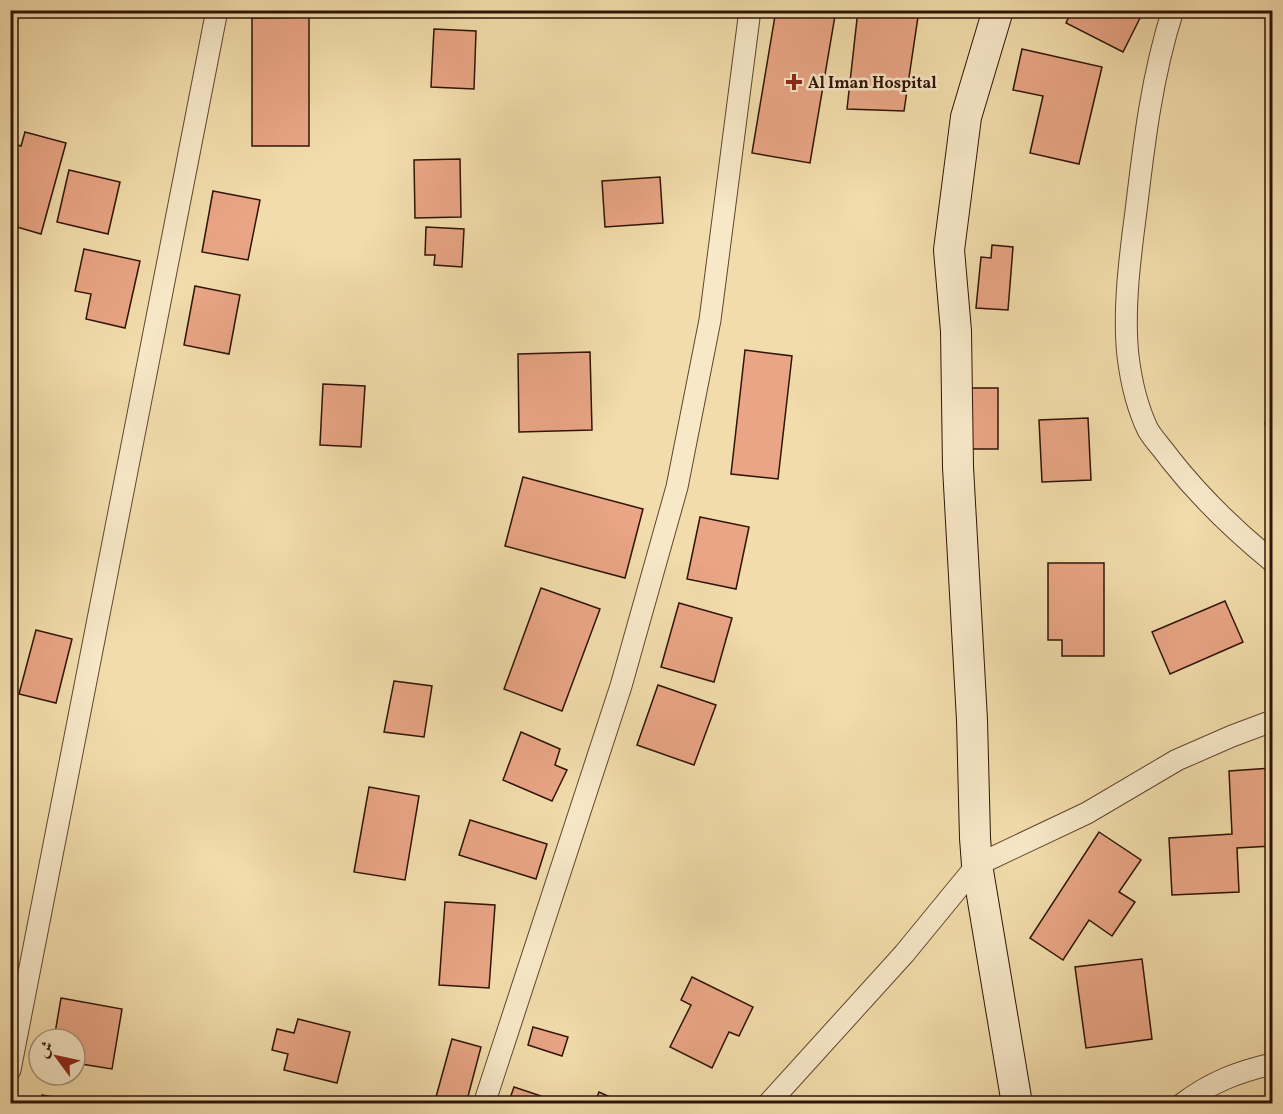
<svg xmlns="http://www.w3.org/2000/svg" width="1283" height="1114" font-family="Vollkorn,Amiri,serif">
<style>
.building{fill:#e9a585;stroke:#2f1406;stroke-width:1.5}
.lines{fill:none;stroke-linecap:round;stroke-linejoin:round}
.minor-casing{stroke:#60462f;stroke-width:23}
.secondary-casing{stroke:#2f1406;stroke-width:32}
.minor{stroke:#f7e8c8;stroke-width:21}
.secondary{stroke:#f7e8c8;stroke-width:30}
.poi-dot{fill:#8f2418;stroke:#f7e8c8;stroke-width:2}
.labels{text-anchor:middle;stroke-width:5;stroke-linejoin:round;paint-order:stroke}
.poi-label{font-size:16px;font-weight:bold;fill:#2f1406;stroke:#f7e8c8;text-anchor:start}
</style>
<rect width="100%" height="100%" fill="#f2dcab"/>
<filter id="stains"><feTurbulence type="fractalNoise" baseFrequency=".00333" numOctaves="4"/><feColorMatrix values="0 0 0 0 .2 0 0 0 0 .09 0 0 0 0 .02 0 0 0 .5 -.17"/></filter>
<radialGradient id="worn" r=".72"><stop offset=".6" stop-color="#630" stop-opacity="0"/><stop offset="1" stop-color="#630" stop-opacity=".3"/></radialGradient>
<!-- building -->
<g class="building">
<polygon points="776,10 836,10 810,163 752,153"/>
<polygon points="858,10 919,10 904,111 847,109"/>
<polygon points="1072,10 1144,10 1123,52 1066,23"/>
<polygon points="309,17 309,146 252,146 252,18"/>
<polygon points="434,29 476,31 474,89 431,87"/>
<polygon points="1022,49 1102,67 1079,164 1030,153 1043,96 1013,90"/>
<polygon points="25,132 66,143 41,234 10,225 10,143 21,146"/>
<polygon points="460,159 461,217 415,218 414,160"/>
<polygon points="69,170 120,182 108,234 57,222"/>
<polygon points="660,177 663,223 605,227 602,181"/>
<polygon points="213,191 260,200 248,260 202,252"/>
<polygon points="426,227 464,229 462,267 434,265 435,255 425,255"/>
<polygon points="992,245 1013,247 1008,310 976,308 981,257 991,258"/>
<polygon points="84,249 140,261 125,328 86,319 91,294 75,291"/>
<polygon points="195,286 240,295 229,354 184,345"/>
<polygon points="745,350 792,356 778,479 731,474"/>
<polygon points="590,352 592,430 519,432 518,354"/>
<polygon points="323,384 365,386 361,447 320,445"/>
<rect x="967" y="388" width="31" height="61"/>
<polygon points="1272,397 1272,426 1265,424"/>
<polygon points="1088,418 1091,480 1042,482 1039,420"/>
<polygon points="523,477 643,509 625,578 505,546"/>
<polygon points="700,517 749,527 736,589 687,579"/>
<polygon points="1048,563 1104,563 1104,656 1062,656 1062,640 1048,640"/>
<polygon points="541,588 600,609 562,711 504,689"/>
<polygon points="1225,601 1243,642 1170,674 1152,632"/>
<polygon points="679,603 732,618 714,682 661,667"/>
<polygon points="36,630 72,639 56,703 19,694"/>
<polygon points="394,681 432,686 424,737 384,732"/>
<polygon points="658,685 716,705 694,765 637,745"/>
<polygon points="521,732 560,749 555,765 567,770 552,801 503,780"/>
<polygon points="1272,768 1272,846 1237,848 1239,892 1172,895 1169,838 1232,834 1229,771"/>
<polygon points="369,787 419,796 405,880 354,872"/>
<polygon points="470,820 547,844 536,879 459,855"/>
<polygon points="1099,832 1141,860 1119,892 1135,902 1112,936 1089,920 1063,960 1030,938"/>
<polygon points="445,902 495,905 489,988 439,985"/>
<polygon points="1142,959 1152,1039 1086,1048 1075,967"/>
<polygon points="692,977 753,1007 739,1036 729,1032 712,1068 670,1047 691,1005 681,1000"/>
<polygon points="61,998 122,1009 112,1069 75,1063 75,1039 54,1039"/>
<polygon points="298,1019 350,1032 337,1083 284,1070 288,1054 272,1050 277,1029 294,1033"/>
<polygon points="533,1027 568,1037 562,1056 528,1045"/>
<polygon points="452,1039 481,1047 466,1104 434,1104"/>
<polygon points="514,1087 541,1096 539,1104 508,1104"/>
<polygon points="599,1092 625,1104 594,1104"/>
<polygon points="42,1095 92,1104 40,1104"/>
</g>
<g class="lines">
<defs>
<g id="minor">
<path d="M 1173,10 C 1152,75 1144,143 1136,211 C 1130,256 1123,311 1128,356 C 1131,381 1137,407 1148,430 C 1154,440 1163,449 1170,459 C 1200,497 1234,530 1272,561"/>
<polyline points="10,1070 217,10"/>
<polyline points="484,1104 621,686 677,487 710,320 750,10"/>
<polyline points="768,1104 904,954 977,865 1087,813 1177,760 1232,736 1272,721"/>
<path d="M 1182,1104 C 1211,1082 1238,1072 1272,1064"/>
</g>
<polyline id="secondary" points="998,10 966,117 949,250 956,331 958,467 972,720 975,838 977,865 1017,1104"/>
</defs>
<!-- minor casing -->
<use href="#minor" class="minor-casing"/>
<!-- secondary casing -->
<use href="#secondary" class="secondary-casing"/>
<!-- minor -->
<use href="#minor" class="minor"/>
<!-- secondary -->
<use href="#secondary" class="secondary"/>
</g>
<!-- markers -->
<path class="poi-dot" d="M791 73h6v6h6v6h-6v6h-6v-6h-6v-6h6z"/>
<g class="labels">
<!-- poi labels -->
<g class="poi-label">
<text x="808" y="88">Al Iman Hospital</text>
</g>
</g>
<!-- margin -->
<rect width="1283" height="1114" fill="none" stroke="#f2dcab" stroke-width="36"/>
<rect x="12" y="12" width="1259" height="1090" fill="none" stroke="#2f1406" stroke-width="3"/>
<rect x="18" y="18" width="1247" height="1078" fill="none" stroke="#2f1406" stroke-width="1.5"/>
<!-- north arrow -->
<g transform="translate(57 1057) rotate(303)"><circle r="28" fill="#f7e8c8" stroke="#a7937a" stroke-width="1.5"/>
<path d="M0-4.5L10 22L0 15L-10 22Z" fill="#8f2418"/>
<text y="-9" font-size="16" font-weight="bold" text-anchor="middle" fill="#2f1406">ش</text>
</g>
<rect width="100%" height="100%" filter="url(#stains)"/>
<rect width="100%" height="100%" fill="url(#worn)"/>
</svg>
